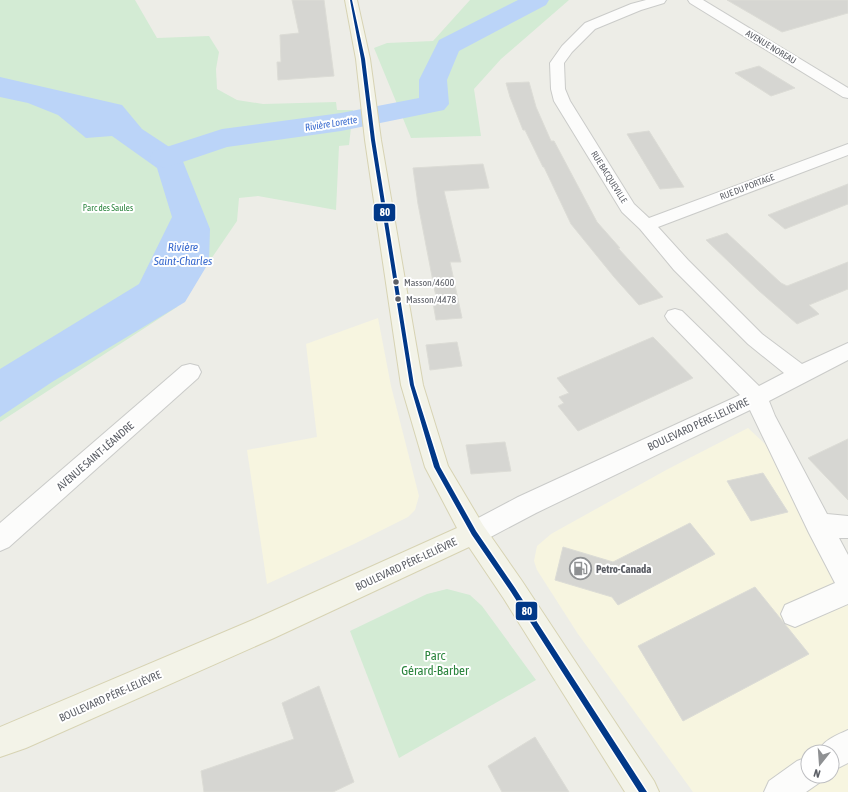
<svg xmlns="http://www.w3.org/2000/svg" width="848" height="792" font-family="'Asap Condensed',sans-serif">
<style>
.commercial{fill:#f7f5e0;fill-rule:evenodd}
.green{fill:#d3ebd4}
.water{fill:#bbd4f8}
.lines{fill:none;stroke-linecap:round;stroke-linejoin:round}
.river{fill:#bbd4f8;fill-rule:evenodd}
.building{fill:#d6d6d2;stroke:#dcdcd6}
.minor-casing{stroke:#cacbc9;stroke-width:2}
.major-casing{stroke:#d7d3b3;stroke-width:2}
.minor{fill:#fcfcfb;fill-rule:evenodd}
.major{fill:#f3f3e8;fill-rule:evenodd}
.bus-1-casing{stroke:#fff;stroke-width:3}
.bus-1{fill:#013888;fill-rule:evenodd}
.bus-dot{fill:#5c5f66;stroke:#fff;stroke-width:1.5}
.labels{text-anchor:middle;stroke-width:4;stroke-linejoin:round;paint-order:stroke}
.far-street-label{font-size:9px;fill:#5c5f66;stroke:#fff}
.far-park-label{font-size:9px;fill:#2c853e;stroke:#fff}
.far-water-label{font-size:10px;font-style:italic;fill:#3b6ccf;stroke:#fff}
.bus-label{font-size:10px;fill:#5c5f66;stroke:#fff;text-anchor:start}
.street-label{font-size:11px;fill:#5c5f66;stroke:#fff}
.poi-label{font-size:11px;font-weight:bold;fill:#5c5f66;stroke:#fff;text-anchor:start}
.water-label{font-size:12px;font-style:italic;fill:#3b6ccf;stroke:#fff}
.near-park-label{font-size:13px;fill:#2c853e;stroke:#fff}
.line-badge{stroke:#fff;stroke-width:1.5}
.badge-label{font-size:11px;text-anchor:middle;font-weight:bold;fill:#fff}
</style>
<rect width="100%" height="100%" fill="#edede7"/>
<!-- commercial -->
<g class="commercial">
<polygon points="378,318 391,386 419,496 415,510 408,517 354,544 267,584 247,450 317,437 306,344"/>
<path d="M 748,428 L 766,445 L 820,556 L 848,559 L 848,792 L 693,792 L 578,634 L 537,570 L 534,561 L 537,546 L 551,534 L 668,469 ZM 808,752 L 832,752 L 832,776 L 808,776 Z"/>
</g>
<!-- green -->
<g class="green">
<polygon points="0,0 135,0 157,38 209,36 219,52 216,69 217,89 237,100 263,104 336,102 337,110 353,110 349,145 339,146 336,210 258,196 239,198 237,221 209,262 209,246 177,307 0,422"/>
<polygon points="470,0 569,0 501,59 474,89 481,136 411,138 374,48 387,43 433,41"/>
<polygon points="447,589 470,595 482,606 536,680 399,758 350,631 427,594"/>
</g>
<!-- water -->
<polygon class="water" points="0,77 122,105 142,129 180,154 210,229 209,262 185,302 52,382 0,417 0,369 139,284 172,217 157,168 112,136 86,138 58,115 28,103 0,97"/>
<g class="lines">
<!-- river -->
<polygon class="river" points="518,0 549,0 546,5 459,51 447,80 449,104 444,110 341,131 227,147 165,168 154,165 149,158 154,151 222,129 341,113 419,98 419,80 439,40"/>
</g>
<!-- building -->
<g class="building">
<polygon points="292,0 324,0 334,76 278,80 277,62 281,62 280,35 299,33"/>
<polygon points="727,0 848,0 848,13 782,32"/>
<polygon points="759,66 795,88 771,96 735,73"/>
<polygon points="529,82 536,107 551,141 554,141 597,222 620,248 618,248 663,297 639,305 614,277 571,224 544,167 543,167 525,130 523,130 510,97 506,83"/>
<polygon points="649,131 684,187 660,189 627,134"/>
<polygon points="483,164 489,188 444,191 461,262 450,262 462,318 436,320 432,297 436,297 418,204 413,168"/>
<polygon points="848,184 848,204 785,229 768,215"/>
<polygon points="727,233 781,283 787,286 848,262 848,289 809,305 819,314 797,324 758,290 706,240"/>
<polygon points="653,337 693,378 578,431 558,406 564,403 559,397 569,393 557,378"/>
<polygon points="457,342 462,366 430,370 426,345"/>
<polygon points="848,439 848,500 808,458"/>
<polygon points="505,442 511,471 471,474 466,445"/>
<polygon points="763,473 788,512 751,521 727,481"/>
<polygon points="690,523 715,554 618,605 612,597 555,580 563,547 613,562"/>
<polygon points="755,587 809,654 683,721 638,646"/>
<polygon points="319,686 354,782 333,792 204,792 201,771 294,739 282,703"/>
<polygon points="535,737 569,792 502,792 488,766"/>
</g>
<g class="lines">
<defs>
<g id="minor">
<polygon points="646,0 666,0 664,3 641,10 595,29 572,52 564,63 565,89 570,101 634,204 649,218 848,144 848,155 658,227 688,260 762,334 802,364 848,343 848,360 769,401 775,416 827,514 848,516 848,538 839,538 848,555 848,604 795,627 785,623 781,614 785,605 835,583 809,533 750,410 536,513 483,541 474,544 465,541 461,533 465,525 518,497 740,395 668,321 665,316 668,311 675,309 682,311 759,386 784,373 748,344 674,270 640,229 622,212 554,101 551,89 550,63 562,46 585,23 631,4"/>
<polygon points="688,0 703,0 848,88 848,98 843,97 690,3"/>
<polygon points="190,364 198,366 201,372 198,378 9,547 0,551 0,523 182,366"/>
<path d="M 848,730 L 848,763 L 832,771 L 832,752 L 818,752 C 823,740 837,735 848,730 Z"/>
<polygon points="808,757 808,776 822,776 819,783 806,792 764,792 769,781 797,761"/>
</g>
<polygon id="major" points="345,0 357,0 370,59 381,140 423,385 448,466 483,525 522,581 654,781 659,792 625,792 504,599 469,547 274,638 26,748 0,757 0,727 255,619 457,528 425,467 401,385 365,140 356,59"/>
</defs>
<!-- minor casing -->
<use href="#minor" class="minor-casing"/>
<!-- major casing -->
<use href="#major" class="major-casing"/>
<!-- minor -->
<use href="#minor" class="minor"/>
<!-- major -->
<use href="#major" class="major"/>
<defs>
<polygon id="bus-1" points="350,0 352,0 365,59 375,140 414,385 440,467 476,531 515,588 647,792 639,792 511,592 472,535 434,467 410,385 371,140 361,59"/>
</defs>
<!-- bus-1 casing -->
<use href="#bus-1" class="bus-1-casing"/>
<!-- bus-1 -->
<use href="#bus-1" class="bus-1"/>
</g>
<!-- icons -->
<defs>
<symbol id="fuel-ring" viewBox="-11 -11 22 22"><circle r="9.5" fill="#fff" stroke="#8f9193" stroke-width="1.5"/><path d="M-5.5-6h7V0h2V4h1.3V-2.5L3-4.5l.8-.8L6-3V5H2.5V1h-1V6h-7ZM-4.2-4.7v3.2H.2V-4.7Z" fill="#8f9193"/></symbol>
</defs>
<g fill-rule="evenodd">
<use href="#fuel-ring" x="568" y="556" width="25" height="25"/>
</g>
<!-- markers -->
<g class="bus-dot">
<circle cx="396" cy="282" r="3.5"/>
<circle cx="398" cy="299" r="3.5"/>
</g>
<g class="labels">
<!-- far-street labels -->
<g class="far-street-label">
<text transform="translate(771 47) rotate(31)" y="3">AVENUE NOREAU</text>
<text transform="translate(609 177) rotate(58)" y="3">RUE BACQUEVILLE</text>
<text transform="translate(747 187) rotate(-21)" y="3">RUE DU PORTAGE</text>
</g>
<!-- far-park labels -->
<g class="far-park-label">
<text x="108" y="211">Parc des Saules</text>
</g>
<!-- far-water labels -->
<g class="far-water-label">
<text transform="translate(331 123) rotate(-9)" y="4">Rivière Lorette</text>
</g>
<!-- bus labels -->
<g class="bus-label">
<text x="404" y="286">Masson/4600</text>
<text x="406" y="303">Masson/4478</text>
</g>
<!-- street labels -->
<g class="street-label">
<text transform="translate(698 424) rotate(-25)" y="4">BOULEVARD PÈRE-LELIÈVRE</text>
<text transform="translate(95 456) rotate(-41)" y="4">AVENUE SAINT-LÉANDRE</text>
<text transform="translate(406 564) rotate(-25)" y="4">BOULEVARD PÈRE-LELIÈVRE</text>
<text transform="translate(110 696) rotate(-24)" y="4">BOULEVARD PÈRE-LELIÈVRE</text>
</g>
<!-- poi labels -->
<g class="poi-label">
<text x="596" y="573">Petro-Canada</text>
</g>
<!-- water labels -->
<g class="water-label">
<text x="183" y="251">Rivière<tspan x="183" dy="14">Saint-Charles</tspan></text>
</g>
<!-- near-park labels -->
<g class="near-park-label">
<text x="435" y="660">Parc<tspan x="435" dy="15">Gérard-Barber</tspan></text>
</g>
</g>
<g class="line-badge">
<rect x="373" y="203" width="23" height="19" rx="4" fill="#013888"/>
<rect x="515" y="601" width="23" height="20" rx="4" fill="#013888"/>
</g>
<g class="badge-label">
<text x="385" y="216">80</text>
<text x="527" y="615">80</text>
</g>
<!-- north arrow -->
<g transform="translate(820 764) rotate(197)"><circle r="19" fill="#ffffff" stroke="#bebfc2"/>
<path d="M0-3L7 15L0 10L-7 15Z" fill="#8f9193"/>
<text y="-6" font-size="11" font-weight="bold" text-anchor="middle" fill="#5c5f66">N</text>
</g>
</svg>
